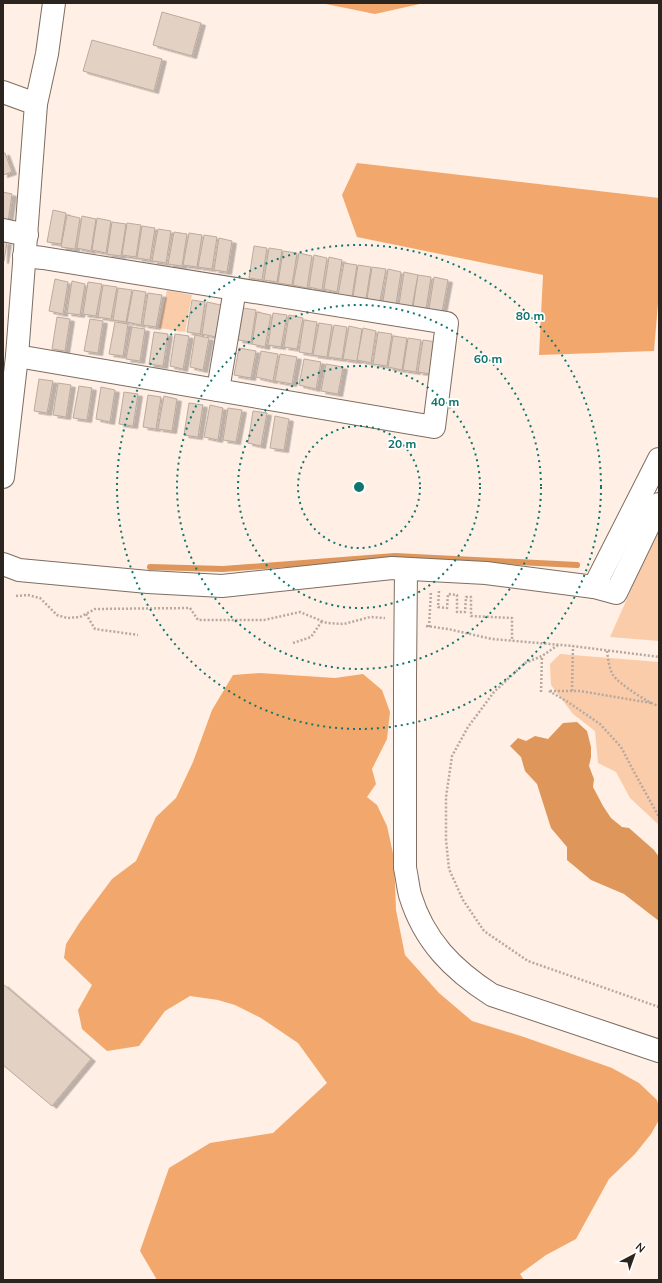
<svg xmlns="http://www.w3.org/2000/svg" width="662" height="1283" font-family="Mulish,sans-serif">
<style>
.green{fill:#facca9}
.forest{fill:#f2a86c}
.water{fill:#de965a}
.lines{fill:none;stroke-linecap:round;stroke-linejoin:round}
.stream{stroke:#de965a;stroke-width:6}
.building{fill:#e3d1c3;stroke:#bcaa9d;filter:url(#shadow)}
.minor-casing{stroke:#7e6e62;stroke-width:24}
.path{stroke:#b6a9a0;stroke-width:2.5;stroke-dasharray:2 2;stroke-linecap:butt}
.minor{stroke:#fff;stroke-width:22}
.ring{fill:none;stroke:#0f766e;stroke-width:2;stroke-dasharray:2 4}
.centre{fill:#0f766e;stroke:#fff;stroke-width:2}
.ring-label{font-size:12px;text-anchor:middle;font-weight:bold;fill:#0f766e;stroke:#fff;stroke-width:3.5;stroke-linejoin:round;paint-order:stroke}
</style>
<defs>
<filter id="shadow"><feDropShadow dx="4.5" dy="2.5" stdDeviation="0" flood-color="#0004"/></filter>
</defs>
<rect width="100%" height="100%" fill="#ffefe4"/>
<!-- green -->
<g class="green">
<polygon points="167,290 192,295 185,332 159,328"/>
<polygon points="659,527 659,641 610,637"/>
<polygon points="560,654 659,662 659,825 630,798 616,772 598,763 595,731 573,714 551,685 550,664"/>
</g>
<!-- forest -->
<g class="forest">
<polygon points="321,3 424,3 375,14"/>
<polygon points="357,163 659,198 659,292 654,351 539,355 543,275 357,237 342,195"/>
<polygon points="260,673 335,678 363,674 382,690 390,712 387,739 372,769 376,784 367,797 377,805 387,826 394,858 396,910 405,955 439,993 472,1021 524,1037 612,1068 639,1083 657,1100 659,1107 659,1120 651,1134 635,1154 609,1179 576,1239 546,1255 520,1274 524,1280 157,1280 140,1251 169,1168 210,1143 273,1133 327,1083 298,1043 261,1018 235,1005 218,1000 190,996 165,1011 139,1046 107,1051 82,1029 78,1010 92,985 64,958 66,944 80,922 112,879 136,861 156,817 176,798 193,762 212,710 233,675"/>
</g>
<!-- water -->
<polygon class="water" points="577,722 587,731 591,747 591,757 589,766 594,779 593,787 603,806 611,818 622,827 629,828 654,850 659,857 659,921 624,894 591,880 567,860 567,847 551,828 537,784 525,771 521,757 510,746 518,738 526,741 535,736 548,739 563,723"/>
<g class="lines">
<!-- stream -->
<polyline class="stream" points="150,567 223,569 395,556 577,565"/>
</g>
<!-- building -->
<g class="building">
<polygon points="162,12 201,23 192,56 153,45"/>
<polygon points="92,40 162,59 154,91 83,71"/>
<polygon points="3,153 5,153 12,172 3,175"/>
<polygon points="3,192 12,194 8,222 3,221"/>
<polygon points="53,210 66,213 61,244 47,242"/>
<polygon points="67,215 80,218 75,249 61,247"/>
<polygon points="82,216 96,219 91,251 77,248"/>
<polygon points="97,218 111,221 106,253 92,250"/>
<polygon points="112,222 126,224 121,256 107,254"/>
<polygon points="127,223 141,225 136,257 122,255"/>
<polygon points="142,226 155,228 150,260 137,258"/>
<polygon points="158,229 171,231 166,263 152,261"/>
<polygon points="174,232 187,234 182,266 168,264"/>
<polygon points="189,233 202,235 197,267 183,265"/>
<polygon points="204,235 217,237 212,269 198,267"/>
<polygon points="219,238 232,241 227,272 214,270"/>
<polygon points="3,242 7,242 4,261 3,261"/>
<polygon points="254,246 267,248 262,280 249,278"/>
<polygon points="269,248 282,250 277,282 264,280"/>
<polygon points="283,251 297,253 292,285 278,283"/>
<polygon points="299,253 312,256 307,288 293,285"/>
<polygon points="314,255 327,258 322,290 309,287"/>
<polygon points="329,257 342,260 337,292 324,289"/>
<polygon points="344,263 357,265 352,297 338,295"/>
<polygon points="358,265 371,267 366,299 353,297"/>
<polygon points="372,267 386,269 380,301 367,299"/>
<polygon points="388,269 401,272 396,304 383,301"/>
<polygon points="404,272 418,275 412,307 399,305"/>
<polygon points="418,275 431,277 426,309 413,307"/>
<polygon points="434,277 448,280 442,312 429,309"/>
<polygon points="55,279 68,282 63,314 49,311"/>
<polygon points="72,281 85,284 80,315 67,313"/>
<polygon points="88,282 102,284 96,316 83,314"/>
<polygon points="103,285 117,287 111,319 98,317"/>
<polygon points="118,288 132,290 126,322 113,320"/>
<polygon points="133,290 146,292 141,325 127,322"/>
<polygon points="148,293 162,295 156,327 143,325"/>
<polygon points="192,300 205,302 200,334 187,332"/>
<polygon points="207,302 221,305 216,337 202,334"/>
<polygon points="243,308 256,310 251,342 238,340"/>
<polygon points="257,312 271,315 265,347 252,344"/>
<polygon points="273,313 287,315 281,347 268,345"/>
<polygon points="289,315 303,318 297,349 284,347"/>
<polygon points="57,317 70,319 65,351 52,349"/>
<polygon points="90,319 103,321 98,353 84,351"/>
<polygon points="304,320 317,322 312,354 299,352"/>
<polygon points="115,322 128,324 123,356 109,354"/>
<polygon points="319,323 332,325 327,357 313,355"/>
<polygon points="334,325 347,327 342,359 328,357"/>
<polygon points="349,326 362,329 357,361 343,359"/>
<polygon points="132,327 145,329 140,361 126,359"/>
<polygon points="363,328 376,331 371,363 357,360"/>
<polygon points="154,332 168,334 163,366 149,364"/>
<polygon points="378,332 392,334 387,366 373,364"/>
<polygon points="175,334 189,336 183,369 170,366"/>
<polygon points="195,335 209,338 203,370 190,367"/>
<polygon points="393,336 407,338 402,370 388,367"/>
<polygon points="408,338 421,340 416,372 403,370"/>
<polygon points="423,340 437,342 431,374 418,372"/>
<polygon points="239,348 256,351 251,378 234,375"/>
<polygon points="261,351 278,354 273,381 256,377"/>
<polygon points="280,354 297,357 292,384 275,381"/>
<polygon points="304,359 321,362 316,389 299,385"/>
<polygon points="326,364 343,367 338,394 321,391"/>
<polygon points="39,379 53,381 47,413 34,411"/>
<polygon points="58,383 71,385 66,417 53,415"/>
<polygon points="79,386 92,388 87,420 73,418"/>
<polygon points="101,387 115,390 110,422 96,419"/>
<polygon points="124,392 138,394 133,426 119,424"/>
<polygon points="148,395 161,397 156,429 143,427"/>
<polygon points="164,396 177,399 172,431 158,429"/>
<polygon points="189,403 203,405 198,437 184,435"/>
<polygon points="210,405 223,408 218,440 204,437"/>
<polygon points="228,408 242,410 236,442 223,440"/>
<polygon points="253,411 267,413 261,446 248,443"/>
<polygon points="275,416 289,419 284,450 270,448"/>
<polygon points="3,984 91,1059 52,1106 3,1065"/>
</g>
<g class="lines">
<defs>
<g id="minor">
<polyline points="3,92 36,104 17,356 3,477"/>
<polyline points="36,104 47,54 54,3"/>
<polyline points="3,230 27,235"/>
<polyline points="17,356 434,427 447,323 43,258 24,256"/>
<polyline points="218,390 235,289"/>
<polyline points="3,564 19,570 148,582 222,586 392,568 486,573 594,587 616,593 659,504"/>
<path d="M 406,569 L 405,677 L 405,868 C 407,877 408,887 410,895 C 424,941 453,970 492,995 L 659,1051"/>
<polyline points="594,587 659,459"/>
</g>
</defs>
<!-- minor casing -->
<use href="#minor" class="minor-casing"/>
<!-- path -->
<g class="path">
<polyline points="439,591 438,607 447,608 448,594 457,595 457,612 465,612 466,597 471,597 471,616 512,618 512,641"/>
<polyline points="16,596 28,595 40,598 57,615 67,618 80,617 95,609 190,608 198,620 264,620 300,612 327,623 344,624 370,617 385,618"/>
<polyline points="86,614 95,629 138,635"/>
<polyline points="426,626 448,629 492,639 573,646 659,657"/>
<polyline points="429,627 431,591"/>
<polyline points="293,643 311,637 322,621"/>
<polyline points="558,645 542,656 525,663 494,692 468,727 452,756 446,797 446,840 449,869 463,900 484,931 528,961 659,1007"/>
<path d="M 607,651 C 608,659 609,668 613,675 C 619,684 648,703 659,706"/>
<polyline points="549,691 568,702 600,724 621,747 633,770 659,817"/>
<polyline points="550,691 580,691 651,703"/>
<polyline points="572,691 573,646"/>
<polyline points="541,692 542,656"/>
</g>
<!-- minor -->
<use href="#minor" class="minor"/>
</g>
<!-- distance rings -->
<g class="ring">
<circle cx="359" cy="487" r="61"/>
<circle cx="359" cy="487" r="121"/>
<circle cx="359" cy="487" r="182"/>
<circle cx="359" cy="487" r="242"/>
</g>
<circle cx="359" cy="487" r="6" class="centre"/>
<g class="ring-label">
<text x="530" y="320">80 m</text>
<text x="488" y="363">60 m</text>
<text x="445" y="406">40 m</text>
<text x="402" y="448">20 m</text>
</g>
<!-- border -->
<rect width="662" height="1283" fill="none" stroke="#2b241f" stroke-width="8"/>
<!-- north arrow -->
<g transform="translate(634 1255) rotate(41)" stroke="#ffffff" stroke-width="3" paint-order="stroke">
<path d="M0-3L7 15L0 10L-7 15Z" fill="#2b241f"/>
<text y="-6" font-size="11" font-weight="bold" text-anchor="middle" fill="#2b241f">N</text>
</g>
</svg>
